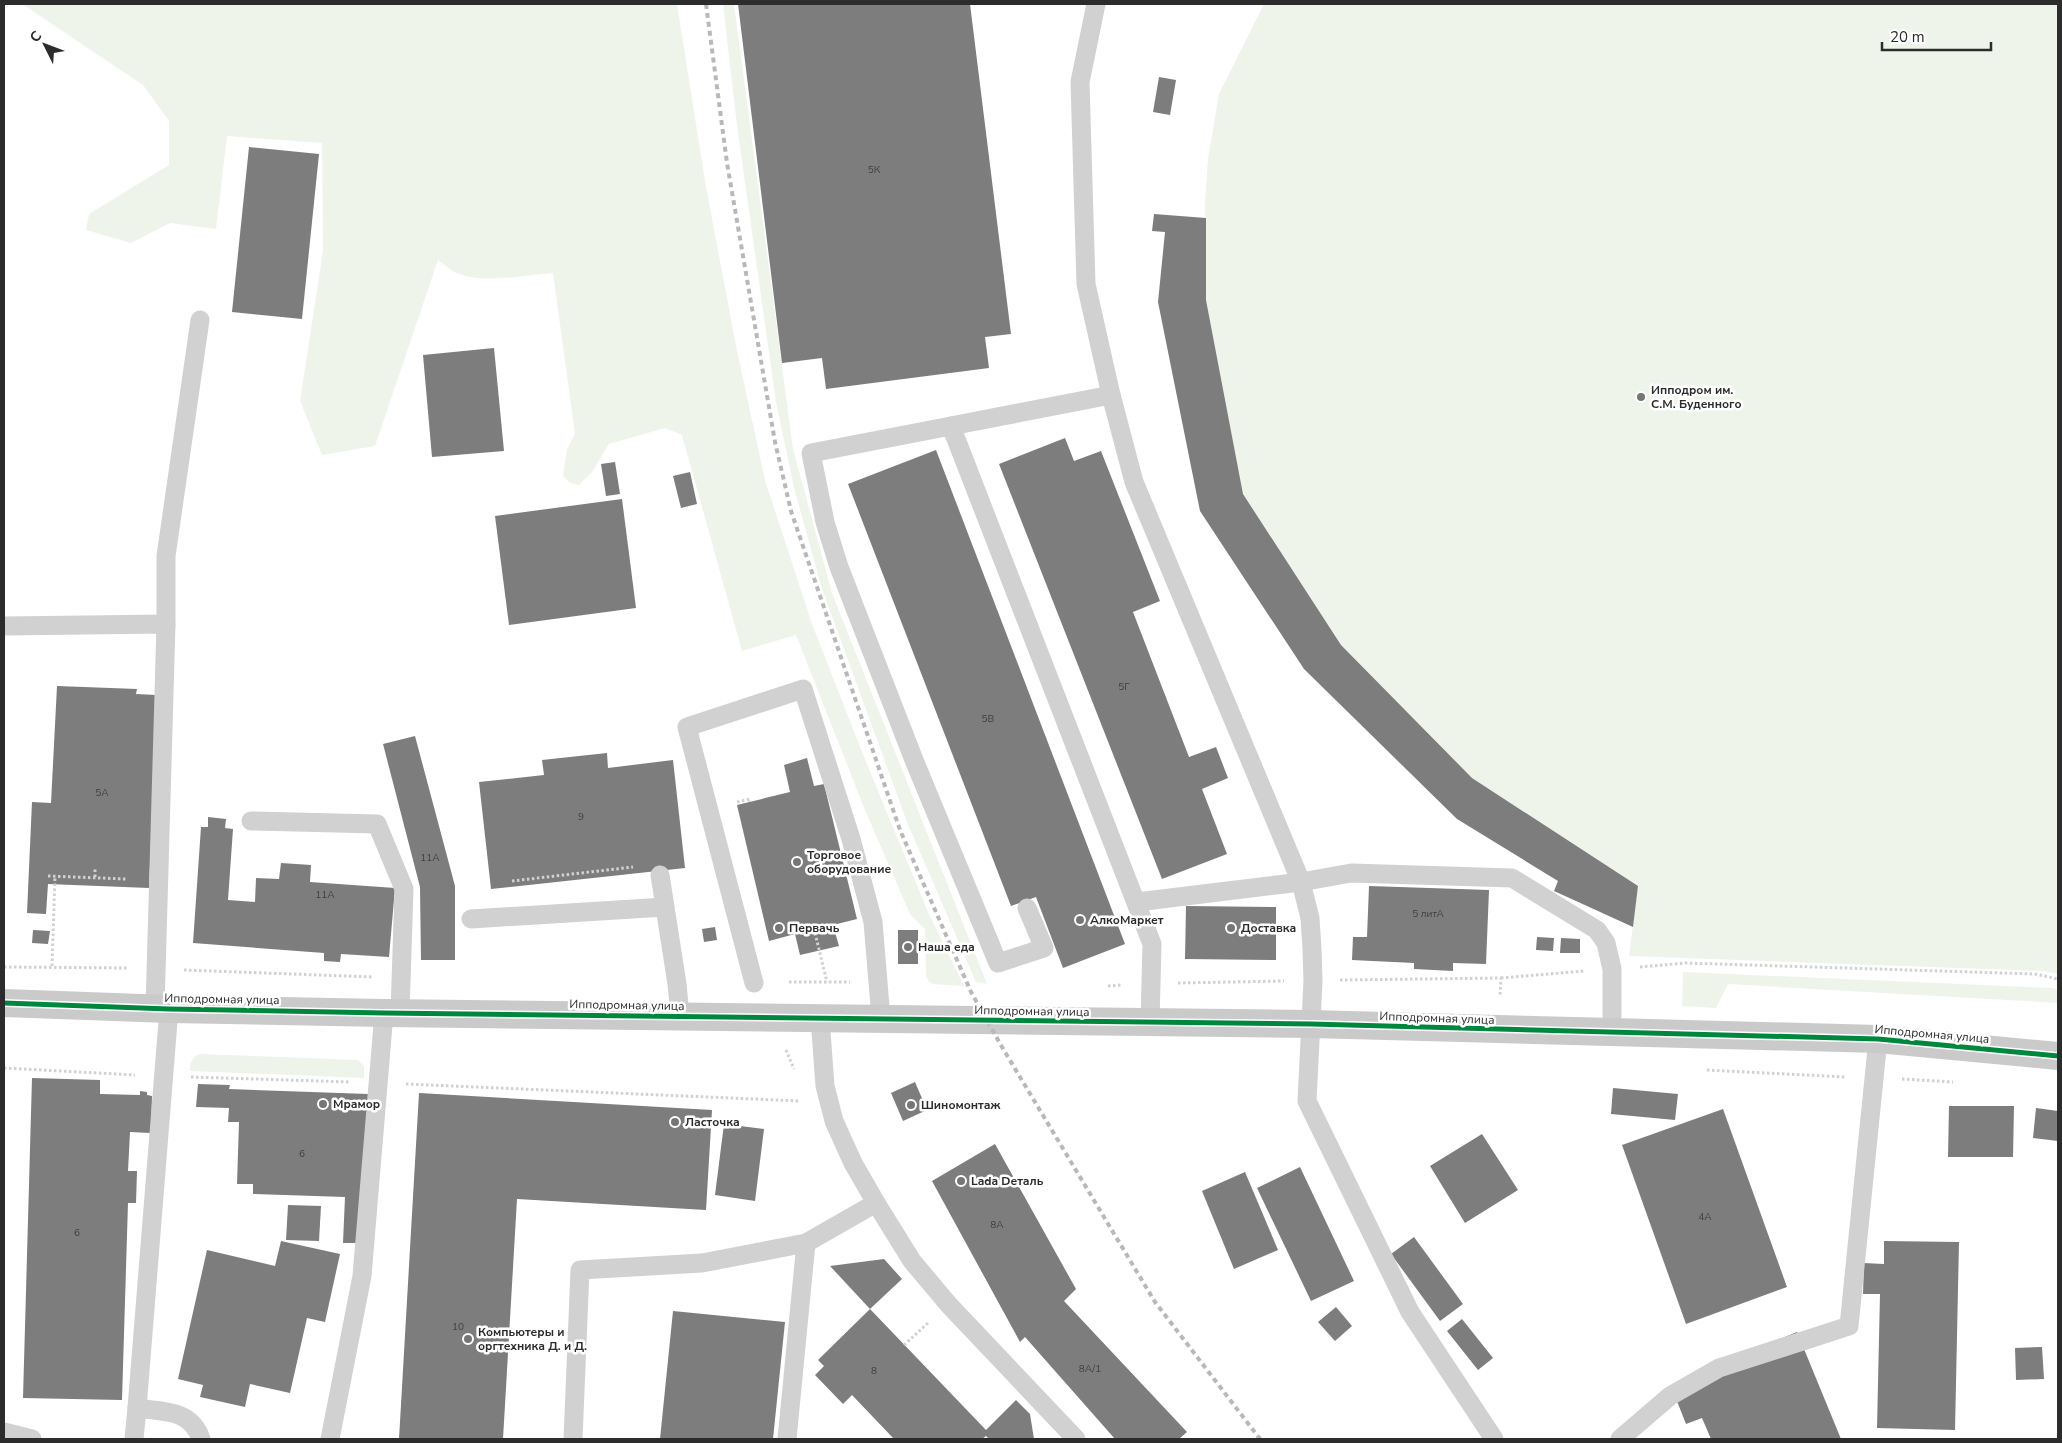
<svg xmlns="http://www.w3.org/2000/svg" width="2062" height="1443" font-family="'Nunito Sans',sans-serif">
<style>
.green{fill:#eff4ea}
.building{fill:#7d7d7d}
.lines{fill:none;stroke-linecap:round;stroke-linejoin:round}
.path{stroke:#d1d1d1;stroke-width:3;stroke-dasharray:2.5 2.5;stroke-linecap:butt}
.lane{stroke:#d1d1d1;stroke-width:19}
.secondary{stroke:#cacaca;stroke-width:28}
.rail{stroke:#b8b8b8;stroke-width:4;stroke-dasharray:5 4;stroke-linecap:butt}
.cycleway-casing{stroke:#fff;stroke-width:8}
.cycleway{stroke:#00873e;stroke-width:5}
.poi-dot{fill:#767676;stroke:#fff;stroke-width:2}
.labels{text-anchor:middle;stroke-width:5;stroke-linejoin:round;paint-order:stroke}
.number-label{font-size:10px;fill:#404040}
.poi-label{font-size:12px;font-weight:bold;fill:#2c2c2c;stroke:#fff;text-anchor:start}
.street-label{font-size:12px;fill:#2c2c2c;stroke:#fff}
</style>
<rect width="100%" height="100%" fill="#fff"/>
<!-- green -->
<g class="green">
<path d="M 22,4 L 677,4 L 706,187 L 737,351 L 765,480 L 812,624 L 862,752 L 928,912 L 964,986 L 933,984 L 929,982 L 926,976 L 925,929 L 910,914 L 865,810 L 796,635 L 742,651 L 682,435 L 665,428 L 609,444 L 592,472 L 579,485 L 570,483 L 563,476 L 567,449 L 575,434 L 553,273 C 524,275 482,285 454,272 C 449,269 444,264 438,260 L 375,446 L 322,455 L 300,401 L 323,251 L 322,143 L 227,136 L 216,229 L 170,223 L 131,243 L 86,230 L 89,214 L 169,165 L 169,121 L 143,85 Z"/>
<polygon points="723,4 734,4 793,449 832,593 987,984 976,982 907,822 822,589 794,488 776,402 737,126"/>
<polygon points="1264,4 2058,4 2058,974 2044,971 1629,956 1638,886 1472,778 1341,645 1243,494 1206,300 1205,202 1208,159 1219,94"/>
<polygon points="1683,972 2052,988 2058,990 2058,1003 1728,984 1716,1008 1682,1006"/>
<path d="M 201,1054 L 358,1060 L 364,1066 L 364,1078 L 190,1071 C 190,1063 192,1055 201,1054 Z"/>
</g>
<!-- building -->
<g class="building">
<polygon points="738,4 970,4 1011,334 985,337 989,368 826,389 822,358 782,363"/>
<polygon points="1159,77 1176,80 1170,115 1153,112"/>
<polygon points="249,147 319,154 302,319 232,312"/>
<polygon points="1154,214 1206,218 1206,300 1243,494 1341,645 1472,778 1638,886 1633,927 1554,891 1558,881 1457,819 1304,669 1200,511 1158,302 1165,232 1152,231"/>
<polygon points="494,348 504,451 432,457 423,355"/>
<polygon points="1065,438 1074,461 1101,451 1160,601 1133,612 1189,757 1216,747 1228,778 1202,789 1227,854 1162,879 999,464"/>
<polygon points="936,450 1125,944 1063,968 1036,897 1011,906 848,484"/>
<polygon points="615,462 620,494 606,496 601,464"/>
<polygon points="690,472 697,504 681,508 673,476"/>
<polygon points="622,499 636,608 509,625 495,516"/>
<polygon points="57,686 137,689 136,694 157,695 149,888 48,884 46,914 27,913 32,802 51,803"/>
<polygon points="415,736 455,886 455,960 421,960 420,887 383,744"/>
<polygon points="607,753 608,768 673,760 685,868 491,889 479,782 544,775 542,760"/>
<polygon points="807,758 814,786 824,784 857,919 833,925 839,946 800,955 795,934 769,941 737,805 790,792 784,765"/>
<polygon points="208,817 226,819 225,828 233,829 228,900 255,902 256,878 279,879 281,863 311,865 310,882 395,888 389,957 341,954 340,962 324,961 324,953 193,943 201,827 208,827"/>
<polygon points="1369,886 1489,890 1486,964 1453,963 1453,971 1414,969 1414,963 1352,960 1353,937 1367,937"/>
<polygon points="1186,906 1276,907 1276,960 1185,959"/>
<polygon points="715,927 717,940 704,942 702,929"/>
<polygon points="33,930 50,931 48,944 32,943"/>
<rect x="898" y="930" width="20" height="34"/>
<polygon points="1537,937 1554,938 1553,951 1536,950"/>
<polygon points="1561,938 1580,939 1580,953 1560,953"/>
<polygon points="32,1078 100,1080 100,1094 140,1095 140,1091 147,1092 147,1095 152,1096 151,1133 130,1132 128,1171 137,1171 136,1203 128,1203 122,1400 23,1398"/>
<polygon points="915,1082 927,1110 903,1121 891,1093"/>
<polygon points="198,1084 230,1085 229,1089 368,1094 362,1243 343,1243 345,1197 253,1194 253,1184 237,1184 239,1122 228,1122 229,1108 196,1107"/>
<polygon points="1613,1088 1678,1094 1675,1120 1611,1114"/>
<polygon points="419,1093 712,1110 706,1210 517,1199 503,1439 399,1439"/>
<polygon points="1949,1106 2014,1106 2013,1157 1948,1157"/>
<polygon points="2036,1108 2058,1111 2058,1141 2033,1138"/>
<polygon points="1723,1109 1787,1287 1686,1324 1622,1145"/>
<polygon points="724,1124 764,1129 755,1201 715,1195"/>
<polygon points="1482,1134 1518,1190 1465,1223 1430,1166"/>
<polygon points="995,1144 1076,1289 1064,1301 1187,1432 1179,1439 1115,1439 1025,1337 1020,1342 932,1181"/>
<polygon points="1300,1167 1354,1281 1311,1301 1257,1188"/>
<polygon points="1245,1172 1278,1250 1234,1269 1202,1191"/>
<polygon points="288,1205 321,1206 319,1241 286,1240"/>
<polygon points="1414,1237 1463,1304 1440,1321 1391,1254"/>
<polygon points="281,1241 340,1254 325,1322 307,1318 290,1393 250,1384 245,1407 200,1397 203,1385 178,1379 207,1250 275,1266"/>
<polygon points="1884,1241 1959,1242 1955,1430 1877,1428 1880,1294 1863,1294 1864,1263 1884,1264"/>
<polygon points="884,1259 902,1279 870,1309 830,1266"/>
<polygon points="1336,1307 1352,1326 1335,1341 1318,1322"/>
<polygon points="870,1309 986,1430 1016,1400 1030,1414 1034,1439 989,1439 986,1436 982,1439 894,1439 852,1395 843,1404 815,1375 824,1366 818,1360"/>
<polygon points="673,1311 785,1322 773,1439 660,1439"/>
<polygon points="1462,1319 1493,1358 1478,1370 1447,1331"/>
<polygon points="1797,1332 1841,1439 1711,1439 1702,1418 1686,1424 1673,1391 1686,1378"/>
<polygon points="2042,1347 2044,1379 2016,1380 2015,1348"/>
</g>
<g class="lines">
<!-- path -->
<g class="path">
<polyline points="737,802 750,799 750,802"/>
<polyline points="48,876 126,879"/>
<polyline points="95,877 95,867"/>
<polyline points="512,881 633,867"/>
<polyline points="815,933 827,982"/>
<polyline points="52,966 55,876"/>
<polyline points="4,967 128,968"/>
<polyline points="1640,967 1685,963 2035,974 2058,979"/>
<polyline points="184,970 373,977"/>
<polyline points="1501,978 1584,971"/>
<polyline points="1340,980 1501,978 1500,996"/>
<polyline points="789,982 850,982"/>
<polyline points="1178,983 1284,981"/>
<polyline points="1108,986 1122,985"/>
<polyline points="786,1050 794,1069"/>
<polyline points="4,1068 135,1075"/>
<polyline points="1707,1070 1846,1077"/>
<polyline points="191,1077 350,1082"/>
<polyline points="1902,1079 1953,1082"/>
<polyline points="406,1084 800,1101"/>
<polyline points="904,1345 928,1323"/>
</g>
<!-- lane -->
<g class="lane">
<polyline points="1096,4 1080,82 1086,284 1111,395 1134,482 1301,882 1310,918 1312,949 1313,981 1307,1101 1410,1312 1494,1439"/>
<polyline points="1111,395 951,426 1152,944 1150,1023"/>
<polyline points="951,426 811,453 825,522 839,567 914,760 998,963 1044,948 1027,908"/>
<polyline points="166,624 166,556 200,320"/>
<polyline points="4,626 166,624 155,1008"/>
<polyline points="251,821 377,824 404,889 400,1013"/>
<polyline points="660,875 677,984 680,1016"/>
<polyline points="1137,902 1301,882 1351,873 1512,878 1597,930 1606,943 1612,969 1612,1033"/>
<polyline points="471,919 665,907"/>
<polyline points="754,983 687,727 803,689 851,839 873,922 881,1018"/>
<path d="M 169,1009 L 137,1408 C 163,1412 191,1409 201,1439"/>
<polyline points="820,1018 825,1086 834,1121 853,1163 876,1203 912,1261 949,1305 1076,1439"/>
<polyline points="4,1432 32,1439"/>
<polyline points="134,1439 137,1408"/>
<polyline points="330,1439 362,1276 384,1013"/>
<polyline points="573,1439 580,1270 702,1263 806,1243 876,1203"/>
<polyline points="787,1439 806,1243"/>
<polyline points="1620,1439 1670,1396 1719,1368 1849,1326 1878,1039"/>
</g>
<!-- secondary -->
<polyline class="secondary" points="4,1003 169,1009 384,1013 1311,1024 1878,1039 2058,1056"/>
<!-- rail -->
<polyline class="rail" points="706,4 727,163 775,442 791,511 900,830 971,992 1002,1047 1155,1302 1260,1439"/>
<defs>
<polyline id="cycleway" points="4,1003 169,1009 384,1013 1311,1024 1878,1039 2058,1056"/>
</defs>
<!-- cycleway casing -->
<use href="#cycleway" class="cycleway-casing"/>
<!-- cycleway -->
<use href="#cycleway" class="cycleway"/>
</g>
<!-- markers -->
<g class="poi-dot">
<circle cx="1641" cy="397" r="5"/>
<circle cx="797" cy="862" r="5"/>
<circle cx="1080" cy="920" r="5"/>
<circle cx="779" cy="928" r="5"/>
<circle cx="1231" cy="928" r="5"/>
<circle cx="908" cy="947" r="5"/>
<circle cx="323" cy="1104" r="5"/>
<circle cx="911" cy="1105" r="5"/>
<circle cx="675" cy="1122" r="5"/>
<circle cx="961" cy="1181" r="5"/>
<circle cx="468" cy="1339" r="5"/>
</g>
<g class="labels">
<!-- number labels -->
<g class="number-label">
<text x="874" y="173">5К</text>
<text x="1124" y="690">5Г</text>
<text x="988" y="722">5В</text>
<text x="102" y="796">5А</text>
<text x="581" y="820">9</text>
<text x="430" y="861">11А</text>
<text x="325" y="898">11А</text>
<text x="1428" y="917">5 литА</text>
<text x="302" y="1157">6</text>
<text x="1705" y="1220">4А</text>
<text x="997" y="1228">8А</text>
<text x="77" y="1236">6</text>
<text x="458" y="1330">10</text>
<text x="1090" y="1372">8А/1</text>
<text x="874" y="1374">8</text>
</g>
<!-- poi labels -->
<g class="poi-label">
<text x="1651" y="394">Ипподром им.<tspan x="1651" dy="14">С.М. Буденного</tspan></text>
<text x="807" y="859">Торговое<tspan x="807" dy="14">оборудование</tspan></text>
<text x="1090" y="924">АлкоМаркет</text>
<text x="789" y="932">Первачь</text>
<text x="1241" y="932">Доставка</text>
<text x="918" y="951">Наша еда</text>
<text x="333" y="1108">Мрамор</text>
<text x="921" y="1109">Шиномонтаж</text>
<text x="685" y="1126">Ласточка</text>
<text x="971" y="1185">Lada Dеталь</text>
<text x="478" y="1336">Компьютеры и<tspan x="478" dy="14">оргтехника Д. и Д.</tspan></text>
</g>
<!-- street labels -->
<g class="street-label">
<text transform="translate(222 999) rotate(1)" y="4">Ипподромная улица</text>
<text transform="translate(627 1005) rotate(1)" y="4">Ипподромная улица</text>
<text transform="translate(1032 1011) rotate(1)" y="4">Ипподромная улица</text>
<text transform="translate(1437 1018) rotate(2)" y="4">Ипподромная улица</text>
<text transform="translate(1932 1034) rotate(5)" y="4">Ипподромная улица</text>
</g>
</g>
<!-- border -->
<rect width="2062" height="1443" fill="none" stroke="#2c2c2c" stroke-width="10"/>
<!-- north arrow -->
<g transform="translate(45 45) rotate(312)" stroke="#ffffff" stroke-width="4" paint-order="stroke">
<path d="M0-4L9 19L0 12L-9 19Z" fill="#2c2c2c"/>
<text y="-8" font-size="14" font-weight="bold" text-anchor="middle" fill="#2c2c2c">С</text>
</g>
<!-- scale -->
<path d="M1882 42v8h109v-8" fill="none" stroke="#2c2c2c" stroke-width="2.5"/>
<text x="1890" y="42" font-size="15" fill="#2c2c2c" stroke="#ffffff" stroke-width="4" paint-order="stroke">20 m</text>
</svg>
